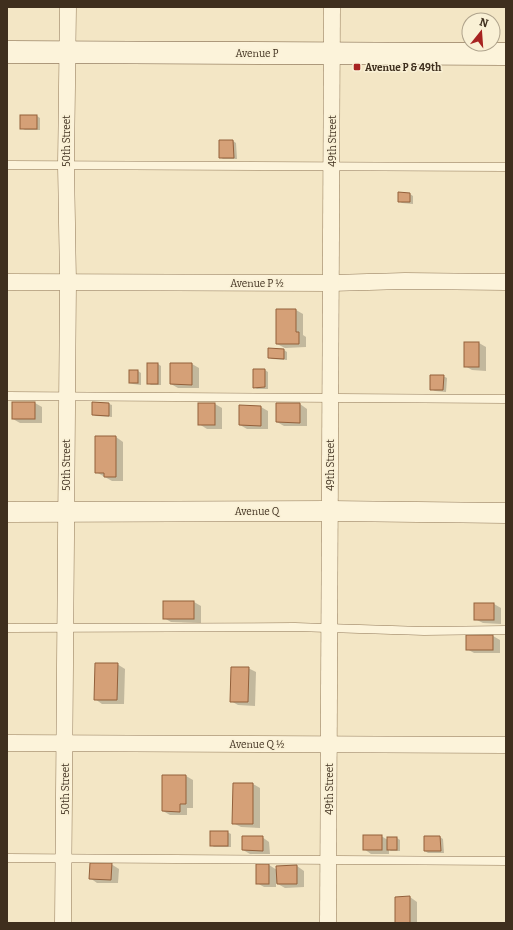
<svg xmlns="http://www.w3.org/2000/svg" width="513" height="930" font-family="Bitter,serif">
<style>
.shadow{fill:#0003}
.building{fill:#d5a077;stroke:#93603b}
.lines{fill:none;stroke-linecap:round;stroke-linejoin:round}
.service-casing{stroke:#917858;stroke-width:9}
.minor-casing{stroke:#917858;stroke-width:17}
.tertiary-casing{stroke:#917858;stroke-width:21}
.secondary-casing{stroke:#73583b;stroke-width:23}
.service{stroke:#fcf3da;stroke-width:8}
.minor{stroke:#fcf3da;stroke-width:16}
.tertiary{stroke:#fcf3da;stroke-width:20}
.secondary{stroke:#fcf3da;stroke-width:22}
.poi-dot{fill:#a72321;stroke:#f9f0d5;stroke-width:1.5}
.labels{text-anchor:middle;stroke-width:3;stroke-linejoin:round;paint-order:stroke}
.street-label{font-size:10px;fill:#3f2f1e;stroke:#f9f0d5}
.poi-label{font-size:10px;font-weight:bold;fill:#3f2f1e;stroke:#f9f0d5;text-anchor:start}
</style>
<rect width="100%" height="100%" fill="#f3e6c5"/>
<!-- shadow -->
<g class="shadow">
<polygon points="37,116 40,118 40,130 25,130 21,128"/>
<polygon points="220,141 233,141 236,143 237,159 223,159 220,157"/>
<polygon points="410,194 413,196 413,204 402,203 399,201"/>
<polygon points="296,310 303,314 303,335 306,337 306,347 285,348 277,344"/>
<polygon points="479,343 486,347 486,371 472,370 465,366"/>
<polygon points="269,349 284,350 287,352 287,360 272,359 269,357"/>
<polygon points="158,364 161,366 161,385 151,385 148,383"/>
<polygon points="192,364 199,368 199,388 178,388 171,384"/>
<polygon points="265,370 268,372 268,389 257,389 254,387"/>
<polygon points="138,371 141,373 141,385 133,384 130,383"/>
<polygon points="443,376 447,378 446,392 435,391 431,389"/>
<polygon points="35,403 42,407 42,423 20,423 13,419"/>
<polygon points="109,404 112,405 112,417 96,416 93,414"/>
<polygon points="215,404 222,408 222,429 207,429 199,424"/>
<polygon points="277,404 300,404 307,409 307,426 284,426 277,422"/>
<polygon points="261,407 268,411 268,429 247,429 240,425"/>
<polygon points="96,437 116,437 123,442 123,481 112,481 96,472"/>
<polygon points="164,602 194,602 201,606 201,623 171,622 164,618"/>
<polygon points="494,604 501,608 501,624 483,623 475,619"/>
<polygon points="493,636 500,640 500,653 474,653 467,649"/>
<polygon points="117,664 125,669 124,704 102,704 95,699"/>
<polygon points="248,668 256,672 255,706 238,705 231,701"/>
<polygon points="163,776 186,776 193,780 193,808 187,808 187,815 170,815 163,811"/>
<polygon points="253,784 260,788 260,828 241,827 233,823"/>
<polygon points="227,832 231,834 231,847 214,847 211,845"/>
<polygon points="381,836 388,840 397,838 400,840 400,851 391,851 389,850 389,854 371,854 364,849"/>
<polygon points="262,837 269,842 270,854 250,854 243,850"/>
<polygon points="425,837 440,837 443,839 444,853 428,853 425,851"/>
<polygon points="111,864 119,869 118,883 97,883 90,878"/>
<polygon points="257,865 269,865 277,870 297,866 304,871 304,887 285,888 276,883 276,887 264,887 257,883"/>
<polygon points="410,897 417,902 417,923 396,923"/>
</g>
<!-- building -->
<g class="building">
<rect x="20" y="115" width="17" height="14"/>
<polygon points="219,140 233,140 234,158 219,158"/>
<polygon points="398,192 410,193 410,202 398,202"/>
<polygon points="276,309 296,309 296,332 299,332 299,344 276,344"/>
<rect x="464" y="342" width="15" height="25"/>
<polygon points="268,348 284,349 284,359 268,358"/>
<rect x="147" y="363" width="11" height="21"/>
<polygon points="170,363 192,363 192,385 170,384"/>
<polygon points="253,369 265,369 265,387 253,388"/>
<rect x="129" y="370" width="9" height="13"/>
<polygon points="430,375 444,375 443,390 430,390"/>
<rect x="12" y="402" width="23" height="17"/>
<polygon points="92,402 109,403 109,416 92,415"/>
<rect x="198" y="403" width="17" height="22"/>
<polygon points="276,403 300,403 300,423 276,422"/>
<polygon points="239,405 261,406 261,426 239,425"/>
<polygon points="95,436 116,436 116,477 104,477 104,473 95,473"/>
<rect x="163" y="601" width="31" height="18"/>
<rect x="474" y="603" width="20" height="17"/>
<rect x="466" y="635" width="27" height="15"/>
<polygon points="95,663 118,663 117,700 94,700"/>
<polygon points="231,667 249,667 248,702 230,702"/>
<polygon points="162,775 186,775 186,804 180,804 180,812 162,811"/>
<polygon points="233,783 253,783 253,824 232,824"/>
<rect x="210" y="831" width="18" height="15"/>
<rect x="363" y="835" width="19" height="15"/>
<polygon points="242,836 263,836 263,851 242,850"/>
<polygon points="424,836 440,836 441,851 424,851"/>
<rect x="387" y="837" width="10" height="13"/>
<polygon points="90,863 112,863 111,880 89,879"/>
<rect x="256" y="864" width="13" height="20"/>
<polygon points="297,865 297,884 277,884 276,866"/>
<polygon points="410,896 410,923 395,923 395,897"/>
</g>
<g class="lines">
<defs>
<g id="service">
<polyline points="7,165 506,167"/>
<polyline points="7,396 506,399"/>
<polyline points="7,628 295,627 424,631 506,630"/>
<polyline points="7,858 506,861"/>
</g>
<g id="minor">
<polyline points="7,282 331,283 405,281 506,282"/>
<polyline points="7,743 506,745"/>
<polyline points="63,923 68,281 66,165 68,7"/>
<polyline points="328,923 332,7"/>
</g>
<polyline id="tertiary" points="7,512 330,511 506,513"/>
<polyline id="secondary" points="7,52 506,54"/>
</defs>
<!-- service casing -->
<use href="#service" class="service-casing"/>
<!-- minor casing -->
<use href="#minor" class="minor-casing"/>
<!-- tertiary casing -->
<use href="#tertiary" class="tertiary-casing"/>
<!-- secondary casing -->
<use href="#secondary" class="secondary-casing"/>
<!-- service -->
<use href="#service" class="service"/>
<!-- minor -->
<use href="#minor" class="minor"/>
<!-- tertiary -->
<use href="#tertiary" class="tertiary"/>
<!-- secondary -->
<use href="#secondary" class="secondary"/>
</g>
<!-- markers -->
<rect class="poi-dot" x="353" y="63" width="8" height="8" rx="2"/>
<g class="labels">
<!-- street labels -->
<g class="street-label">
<text x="257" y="57">Avenue P</text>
<text transform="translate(66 141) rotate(-90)" y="4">50th Street</text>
<text transform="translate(332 141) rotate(-90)" y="4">49th Street</text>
<text x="257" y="287">Avenue P ½</text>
<text transform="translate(66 465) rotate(-90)" y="4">50th Street</text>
<text transform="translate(330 465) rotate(-90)" y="4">49th Street</text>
<text x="257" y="515">Avenue Q</text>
<text x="257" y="748">Avenue Q ½</text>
<text transform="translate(65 789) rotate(-90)" y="4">50th Street</text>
<text transform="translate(329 789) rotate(-90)" y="4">49th Street</text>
</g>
<!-- poi labels -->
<g class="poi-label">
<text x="365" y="71">Avenue P &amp; 49th</text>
</g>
</g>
<!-- border -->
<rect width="513" height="930" fill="none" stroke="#3f2f1e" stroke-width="16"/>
<!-- north arrow -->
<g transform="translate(481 32) rotate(17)"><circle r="19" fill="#f9f0d5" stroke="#afa38c"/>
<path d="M0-3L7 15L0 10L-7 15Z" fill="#a72321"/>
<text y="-6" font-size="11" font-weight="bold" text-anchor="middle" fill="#3f2f1e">N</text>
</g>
</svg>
